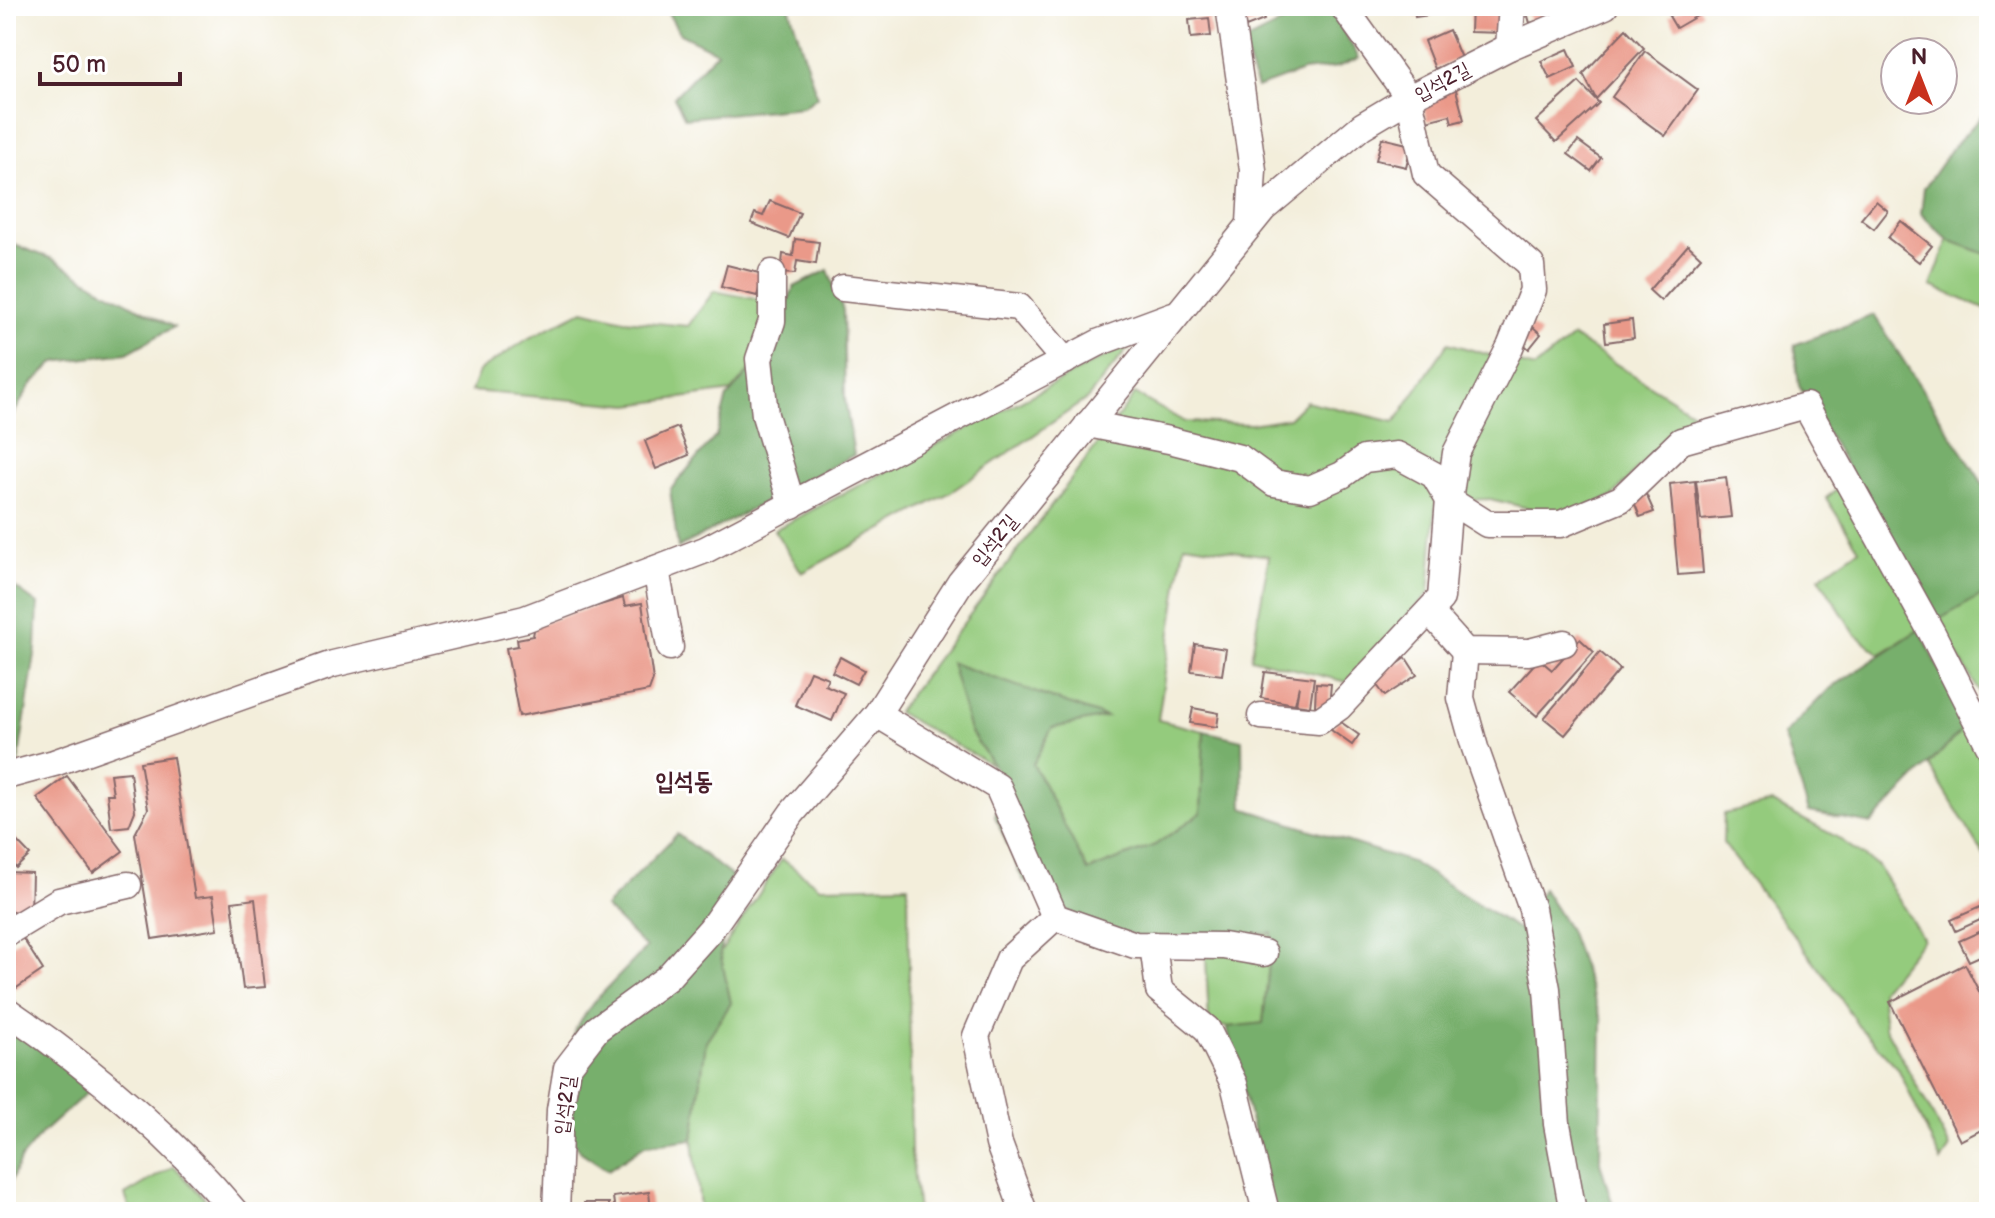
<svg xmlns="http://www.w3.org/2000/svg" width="1995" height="1218" font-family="'Balsamiq Sans','Poor Story',sans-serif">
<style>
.green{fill:#94cb7d;stroke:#6f7554;stroke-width:2}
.forest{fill:#77af6c;stroke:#60674c;stroke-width:2}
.building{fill:#ea9989}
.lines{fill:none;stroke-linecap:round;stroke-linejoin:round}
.minor-casing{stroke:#856769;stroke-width:29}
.minor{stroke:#fff;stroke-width:26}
.labels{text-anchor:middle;stroke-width:6;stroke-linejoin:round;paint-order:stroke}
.street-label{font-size:20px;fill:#4a1f2b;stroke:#fff}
.quarter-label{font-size:24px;font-weight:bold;fill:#4a1f2b;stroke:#fff}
</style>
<rect width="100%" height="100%" fill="#fff"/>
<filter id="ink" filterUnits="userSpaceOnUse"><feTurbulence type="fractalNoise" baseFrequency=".0125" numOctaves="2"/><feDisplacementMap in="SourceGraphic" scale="16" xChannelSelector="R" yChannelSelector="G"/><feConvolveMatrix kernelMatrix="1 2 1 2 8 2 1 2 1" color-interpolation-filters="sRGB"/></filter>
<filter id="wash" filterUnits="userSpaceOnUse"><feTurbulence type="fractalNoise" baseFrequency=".006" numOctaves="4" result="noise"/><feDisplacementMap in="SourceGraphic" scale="32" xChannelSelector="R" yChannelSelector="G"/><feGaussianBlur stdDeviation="1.8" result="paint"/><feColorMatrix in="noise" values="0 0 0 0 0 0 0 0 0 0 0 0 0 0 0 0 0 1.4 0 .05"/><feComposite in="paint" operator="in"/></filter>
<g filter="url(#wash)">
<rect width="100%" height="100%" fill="#f3eedb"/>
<!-- green -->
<g class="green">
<polygon points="1948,240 1989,255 1989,311 1931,286"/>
<polygon points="714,291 786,305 779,337 732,391 630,405 471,391 479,371 529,338 584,310 624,320 688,326"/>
<polygon points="1573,337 1702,418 1653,451 1613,497 1561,516 1490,499 1436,501 1429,593 1346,682 1251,658 1269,556 1184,544 1158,720 1204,731 1201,813 1155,845 1088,871 1078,862 1063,822 1033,764 1052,728 1104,717 952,663 970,731 994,766 897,712 1135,394 1185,422 1251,424 1289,418 1306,401 1395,422 1448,343 1534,368"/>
<polygon points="1133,342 1088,398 951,492 802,573 774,530"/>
<polygon points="1842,486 1920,629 1880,654 1855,634 1819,577 1859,549 1826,498"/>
<polygon points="1989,591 1989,709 1938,620"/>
<polygon points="1966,726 1989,779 1989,860 1987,860 1929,765"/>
<polygon points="1772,803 1835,836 1878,866 1923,939 1881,990 1885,1027 1950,1147 1941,1162 1898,1068 1858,1026 1832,985 1723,843 1724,814"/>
<polygon points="782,859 820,887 908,885 911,1152 918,1212 702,1212 700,1208 693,1139 706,1041 731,1003 720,953"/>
<polygon points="1272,933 1263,1024 1227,1027 1209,1025 1205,936"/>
<polygon points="174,1166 217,1212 131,1212 125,1195"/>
</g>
<!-- forest -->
<g class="forest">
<polygon points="664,6 789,6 817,97 803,107 685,118 674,97 717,52 680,34"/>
<polygon points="1316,6 1329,6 1359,58 1338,67 1303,71 1257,88 1242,43"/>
<polygon points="1989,108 1989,255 1948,240 1921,214 1924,188 1953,147"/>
<polygon points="6,242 53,259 109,293 174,327 127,353 55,362 30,386 13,415 6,419"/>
<polygon points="828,270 843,310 845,399 854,455 678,548 670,490 716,436 727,397 779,337 786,305 794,287"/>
<polygon points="1874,315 1985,487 1989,500 1989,591 1938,620 1799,386 1794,345"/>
<polygon points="6,581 38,604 36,648 18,763 6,767"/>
<polygon points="1920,629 1966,726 1871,824 1809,812 1784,735 1828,690"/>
<polygon points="951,663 1106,717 1052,728 1033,764 1088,871 1155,845 1201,813 1204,731 1242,740 1243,808 1411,862 1518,929 1543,889 1569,930 1602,1021 1600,1162 1615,1212 1274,1212 1227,1027 1263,1023 1272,933 1145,939 1077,917 1023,880 995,816 1005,782 970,731"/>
<polygon points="677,834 734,878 720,953 731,1003 706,1041 693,1139 645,1145 608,1170 581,1152 565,1128 575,1029 593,1003 646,948 605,907"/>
<polygon points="6,1020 19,1028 90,1090 43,1132 21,1158 6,1192"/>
</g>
<g id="blocks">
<!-- building -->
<g class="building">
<polygon points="1414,6 1463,6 1463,10 1415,17"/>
<polygon points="1471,6 1504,6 1503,33 1470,32"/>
<polygon points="1525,6 1553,6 1555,15 1530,23"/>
<polygon points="1686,6 1698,6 1702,13 1676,28 1669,16"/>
<polygon points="1259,7 1264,20 1246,27 1241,13"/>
<polygon points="1209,18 1211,36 1191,38 1189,20"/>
<polygon points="1626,29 1644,48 1596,99 1583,74"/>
<polygon points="1449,30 1461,58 1435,69 1424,41"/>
<polygon points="1568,49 1576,67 1550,79 1541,61"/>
<polygon points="1645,51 1698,90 1665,136 1612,97"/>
<polygon points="1579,82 1599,103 1556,142 1536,121"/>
<polygon points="1455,86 1464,120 1452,123 1450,115 1427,121 1420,95"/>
<polygon points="1382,138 1411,145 1406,167 1376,160"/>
<polygon points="1578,141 1601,158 1591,171 1568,154"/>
<polygon points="770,201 800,213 789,238 751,223 755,213 763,216"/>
<polygon points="1876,201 1888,211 1874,229 1861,219"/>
<polygon points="1901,221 1932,246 1919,262 1888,238"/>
<polygon points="795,239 819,242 816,264 797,261 795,274 781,273 783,254 793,256"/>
<polygon points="1688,245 1701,257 1661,301 1649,290"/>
<polygon points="727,265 763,274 757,296 721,287"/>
<polygon points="1632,320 1634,338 1606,342 1604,324"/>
<polygon points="1532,326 1541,334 1529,349 1520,341"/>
<polygon points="678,427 689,455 656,469 645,441"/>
<polygon points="1726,477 1731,517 1701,520 1696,481"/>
<polygon points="1695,481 1703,573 1678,575 1670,484"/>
<polygon points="1646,494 1654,512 1640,517 1633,499"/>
<polygon points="623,598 625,606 642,603 653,680 649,691 519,716 506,648 518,646 517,639 533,636 535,625"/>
<polygon points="1580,639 1594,652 1537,716 1509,692 1539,659 1552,670"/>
<polygon points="1195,644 1226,649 1222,675 1191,671"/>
<polygon points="1600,652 1620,669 1565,735 1544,718"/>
<polygon points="840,657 864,670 856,684 832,672"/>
<polygon points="1406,658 1417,675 1385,696 1373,680 1397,659 1399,663"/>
<polygon points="810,671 828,678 825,685 844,693 832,721 795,705"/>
<polygon points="1265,672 1314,678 1310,706 1296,704 1299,686 1295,704 1261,698"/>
<polygon points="1316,683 1331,684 1329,707 1315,706"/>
<polygon points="1193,708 1219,713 1217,727 1190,723"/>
<polygon points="1338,720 1359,735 1352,745 1331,730"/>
<polygon points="173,757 195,898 213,896 218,929 152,939 135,834 148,809 140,762"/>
<polygon points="130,772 135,811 129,826 111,828 107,794 113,794 110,774"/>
<polygon points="67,776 123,851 93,873 37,798"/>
<polygon points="8,832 30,855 16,868 6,857 6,835"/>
<polygon points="6,872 32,873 31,912 6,911"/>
<polygon points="255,899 265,987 243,989 232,902"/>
<polygon points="1989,903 1989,916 1956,931 1951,920"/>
<polygon points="1988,928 1989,952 1969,961 1959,941"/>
<polygon points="22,937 43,970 15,989 6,975 6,948"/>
<polygon points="1965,964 1989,1011 1989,1126 1960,1141 1890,1002"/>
<polygon points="649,1192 651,1212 615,1212 613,1197"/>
<rect x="584" y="1203" width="25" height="9"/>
</g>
</g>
</g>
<g filter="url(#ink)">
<use href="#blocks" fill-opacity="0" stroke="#856769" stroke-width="2"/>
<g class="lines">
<defs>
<g id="minor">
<polyline points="1229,6 1253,170 1250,223"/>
<polyline points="1509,47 1512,6"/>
<polyline points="772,273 772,321 759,359 765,415 792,505"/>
<polyline points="843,288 1019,307 1065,361"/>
<polyline points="1088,424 1169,440 1240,458 1274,483 1310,489 1342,475 1364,459 1397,455 1434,475 1449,500 1487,524 1561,524 1621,499 1681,441 1806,406 1932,633 1989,745"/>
<polyline points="656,569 670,647"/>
<polyline points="1429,611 1465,651 1529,652 1564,643"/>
<polyline points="1465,651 1461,698 1475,748 1532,909 1547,989 1557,1124 1573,1212"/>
<polyline points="877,714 998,787 1055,917 1135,945 1223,946 1264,953"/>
<polyline points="1261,716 1319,721 1339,707 1441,598 1449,500 1456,453 1510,347 1533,290 1531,265 1426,174 1409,98 1343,6"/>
<polyline points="6,776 54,763 333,664 525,619 705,550 1100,342 1173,315"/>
<polyline points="6,933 59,901 128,885"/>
<polyline points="1153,945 1159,990 1207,1029 1234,1084 1266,1212"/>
<path d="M 6,1010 C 89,1067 170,1134 235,1212"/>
<polyline points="556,1212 560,1110 567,1068 597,1029 667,978 711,929 792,813 877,714 960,583 1263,209 1362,126 1409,98 1509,47 1605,6"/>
<polyline points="1024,1212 999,1144 976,1036 1009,959 1055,917"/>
</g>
</defs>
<!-- minor casing -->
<use href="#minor" class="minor-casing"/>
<!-- minor -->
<use href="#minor" class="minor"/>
</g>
</g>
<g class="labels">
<!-- street labels -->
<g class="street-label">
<text transform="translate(1442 81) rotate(-28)" y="7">입석2길</text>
<text transform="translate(994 540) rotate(-51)" y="7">입석2길</text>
<text transform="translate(564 1105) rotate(-82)" y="7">입석2길</text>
</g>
<!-- quarter labels -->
<g class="quarter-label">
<text x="684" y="789">입석동</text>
</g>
</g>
<!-- margin -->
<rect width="1995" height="1218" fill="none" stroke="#fff" stroke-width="32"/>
<!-- north arrow -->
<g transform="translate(1919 76)"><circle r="38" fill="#ffffff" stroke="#b7a5aa" stroke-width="2"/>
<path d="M0-6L14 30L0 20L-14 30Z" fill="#c8321e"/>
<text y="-12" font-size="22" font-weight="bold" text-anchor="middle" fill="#4a1f2b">N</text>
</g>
<!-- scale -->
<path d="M40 72v12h140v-12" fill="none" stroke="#4a1f2b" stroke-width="4"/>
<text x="52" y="72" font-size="24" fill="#4a1f2b" stroke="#ffffff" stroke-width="6" paint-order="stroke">50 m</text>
</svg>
